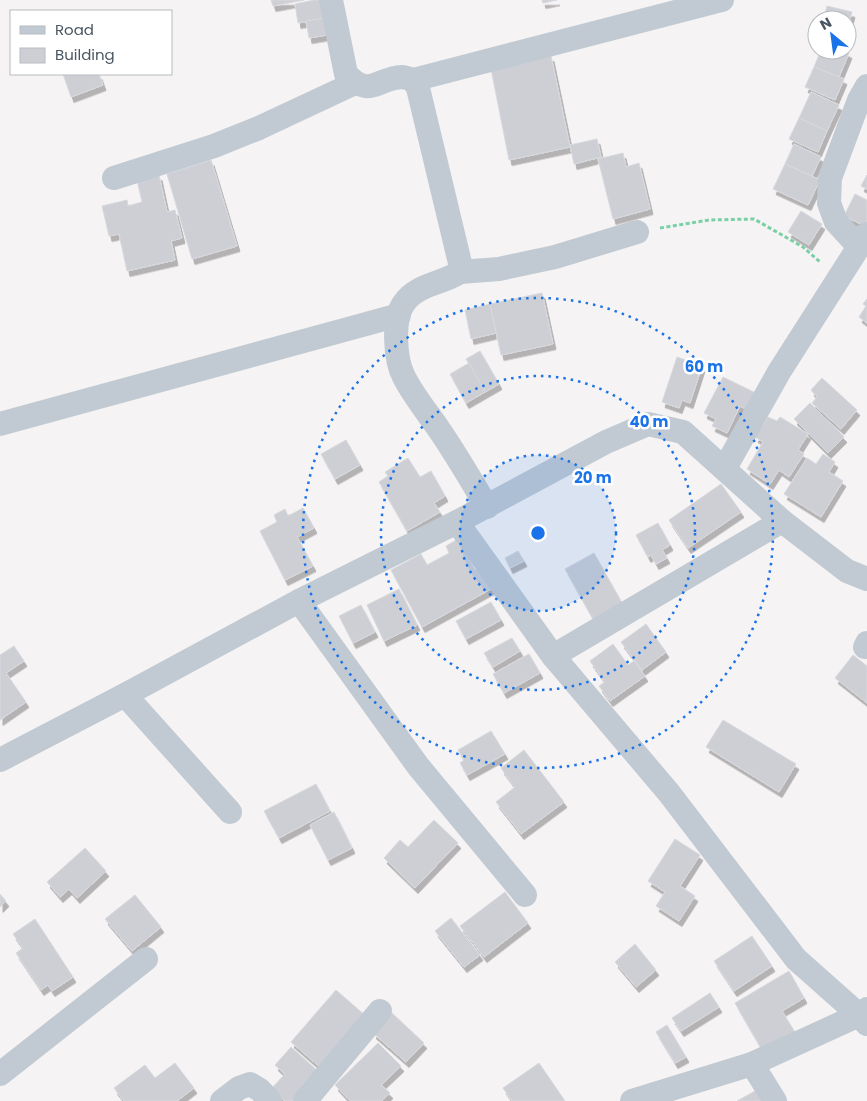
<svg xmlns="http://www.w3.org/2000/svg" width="867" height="1101" font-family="Poppins,sans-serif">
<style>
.building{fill:#cdcfd5;stroke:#d7d9de;filter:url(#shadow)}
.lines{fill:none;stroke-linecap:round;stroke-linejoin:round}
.path{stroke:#7ad0a6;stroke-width:3;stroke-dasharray:4 2.5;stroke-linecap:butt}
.minor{stroke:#c1cad2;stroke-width:24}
.ring{fill:none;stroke:#1a73e8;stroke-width:2.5;stroke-dasharray:2.5 5}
.centre{fill:#1a73e8;stroke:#fff;stroke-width:2.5}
.ring-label{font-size:15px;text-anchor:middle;font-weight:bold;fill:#1a73e8;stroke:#fff;stroke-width:5;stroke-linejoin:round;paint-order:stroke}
</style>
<defs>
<filter id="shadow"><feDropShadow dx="3" dy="5.5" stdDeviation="0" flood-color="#0004"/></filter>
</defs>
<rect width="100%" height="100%" fill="#f5f3f3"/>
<!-- building -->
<g class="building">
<polygon points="271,0 304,0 273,6"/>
<polygon points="314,0 327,0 330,17 298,23 295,4"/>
<polygon points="542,0 557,0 543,3"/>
<polygon points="827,6 852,12 847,29 847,20 823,20"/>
<polygon points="330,17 333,34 309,38 306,21"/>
<polygon points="821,50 843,50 849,53 839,77 814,67"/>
<polygon points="551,56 570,147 509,160 491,69"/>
<polygon points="814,67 844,79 835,100 805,87"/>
<polygon points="63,74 99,74 103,85 71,97"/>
<polygon points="811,92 839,105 827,131 799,118"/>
<polygon points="799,118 827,131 818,152 789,139"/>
<polygon points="597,139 601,157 574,164 570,145"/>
<polygon points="794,144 821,157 812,176 785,164"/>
<polygon points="623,153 626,167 639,163 650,209 613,219 598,159"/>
<polygon points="211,160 237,246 192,259 167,174"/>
<polygon points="785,164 820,180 808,205 773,189"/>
<polygon points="159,175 167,212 175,210 182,238 171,241 175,260 127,271 119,234 109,236 102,206 127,200 128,206 142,202 137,180"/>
<polygon points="867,175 867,189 861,186"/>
<polygon points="855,194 867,200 867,227 844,216"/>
<polygon points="801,211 822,224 809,245 788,232"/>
<polygon points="542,293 553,344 501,355 490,304"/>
<polygon points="867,299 867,323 859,317 866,306 863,304"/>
<polygon points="490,304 496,333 471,339 465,310"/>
<polygon points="480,351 499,384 485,392 466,359"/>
<polygon points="677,357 702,366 690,403 682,400 679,408 662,402"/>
<polygon points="469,363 485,392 466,403 450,374"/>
<polygon points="723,377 758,394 749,411 740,406 727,433 712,426 716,419 704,413"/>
<polygon points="822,378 857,410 841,429 812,403 817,397 811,390"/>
<polygon points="810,403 844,437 828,453 794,419"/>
<polygon points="768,417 777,421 780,417 808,434 798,450 804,454 789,477 779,470 770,484 747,469 763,442 755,437"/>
<polygon points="346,440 360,465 335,479 321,454"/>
<polygon points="823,454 835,462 829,472 843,481 821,517 784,494 807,458 816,464"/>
<polygon points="408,458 420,477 431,471 445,496 434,503 440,512 407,531 379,482 388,476 385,472"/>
<polygon points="721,484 741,512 688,548 669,520"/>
<polygon points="303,508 314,528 297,537 313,566 285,580 260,531 277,522 274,515 285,509 288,516"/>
<polygon points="658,523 670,545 662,550 667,558 656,564 651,555 648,557 636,535"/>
<polygon points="458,539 475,570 479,568 491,589 422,627 391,570 421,554 427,565 449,553 446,546"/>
<polygon points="518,551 524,561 510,568 505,558"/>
<polygon points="594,553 622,603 593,619 565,569"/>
<polygon points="399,589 417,625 384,641 367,605"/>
<polygon points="491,602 501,620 466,639 456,621"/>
<polygon points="361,605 375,632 353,643 339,616"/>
<polygon points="646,624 666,652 642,670 621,642"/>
<polygon points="512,638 520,651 493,667 484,653"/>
<polygon points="613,644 628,665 634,661 645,676 610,701 599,686 605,682 590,661"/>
<polygon points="14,646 24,661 6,673 26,702 0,720 0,655"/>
<polygon points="529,654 540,673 504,693 493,674"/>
<polygon points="853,655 867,666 867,703 835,678"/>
<polygon points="723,720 796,764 779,792 706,747"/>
<polygon points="491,731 505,754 467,775 460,763 464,760 458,750"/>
<polygon points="524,750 564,802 521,834 496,802 515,787 501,768"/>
<polygon points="316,784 330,811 279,838 264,811"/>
<polygon points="334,812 352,848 328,860 310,825"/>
<polygon points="434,820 458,843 415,888 384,858 400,840 408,847"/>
<polygon points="675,839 700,855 680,886 695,896 679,921 656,906 665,892 648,881"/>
<polygon points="85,848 106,871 77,898 69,889 60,897 47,882"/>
<polygon points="505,892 528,923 484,957 460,926"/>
<polygon points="0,894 6,901 0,907"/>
<polygon points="135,895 161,927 132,951 105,919"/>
<polygon points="451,918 480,955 464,967 435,931"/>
<polygon points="35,919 73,977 52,991 48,985 41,990 16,953 23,948 13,934"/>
<polygon points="752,936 772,966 734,991 714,961"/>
<polygon points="635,944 656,970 636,987 615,962"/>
<polygon points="789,971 804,998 782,1011 796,1034 764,1053 735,1003"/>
<polygon points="336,990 367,1017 321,1068 291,1042"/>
<polygon points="710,993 719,1007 681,1031 672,1018"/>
<polygon points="392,1013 424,1043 406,1062 373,1033"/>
<polygon points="667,1025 686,1057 675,1063 656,1032"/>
<polygon points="378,1043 401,1066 381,1085 390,1093 382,1101 350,1101 335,1085"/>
<polygon points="291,1047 319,1072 292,1101 285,1101 271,1089 285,1074 275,1065"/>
<polygon points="175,1063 194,1088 177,1101 124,1101 114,1088 145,1065 155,1078"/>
<polygon points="539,1063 565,1101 512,1101 503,1088"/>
<polygon points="757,1090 764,1101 737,1101"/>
</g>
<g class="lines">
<!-- path -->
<polyline class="path" points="660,228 709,220 754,219 803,247 820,262"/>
<!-- minor -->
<g class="minor">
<path d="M 331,0 L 346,74 C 370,99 377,78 402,77 C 405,77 410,79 413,80 L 418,88 L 460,263 L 460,272 C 442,284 417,284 404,303 C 392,319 395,360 404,377 C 413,395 427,412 438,428 C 456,454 471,480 487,507"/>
<polyline points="413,80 722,0"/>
<polyline points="114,178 214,146 259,128 355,83"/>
<polyline points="859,247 836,222 829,203 830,178 859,100 867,86"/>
<polyline points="460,272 499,269 555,257 637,232"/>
<polyline points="0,424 399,315"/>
<polyline points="725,468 779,372 867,234"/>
<polyline points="457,522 553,656 669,793 796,959 859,1015 867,1024"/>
<polyline points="299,601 418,766 525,895"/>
<polyline points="865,647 867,643"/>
<polyline points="553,656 782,521"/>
<polyline points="125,695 230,812"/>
<polyline points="0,760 125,695 299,601 457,522 606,442 648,424 683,432 782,521 847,571 867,579"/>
<polyline points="752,1064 775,1101"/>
<polyline points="0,1074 146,959"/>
<polyline points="222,1101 239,1088 250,1084 260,1090 270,1101"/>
<polyline points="305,1101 380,1011"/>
<polyline points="632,1101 752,1064 859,1015 867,1009"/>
</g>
</g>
<!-- distance rings -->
<circle cx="538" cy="533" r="78" fill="#1a73e8" fill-opacity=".12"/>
<g class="ring">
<circle cx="538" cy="533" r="78"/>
<circle cx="538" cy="533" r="157"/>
<circle cx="538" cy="533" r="235"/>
</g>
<circle cx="538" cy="533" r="8" class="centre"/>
<g class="ring-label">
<text x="704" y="372">60 m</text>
<text x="649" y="427">40 m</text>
<text x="593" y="483">20 m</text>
</g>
<!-- legend -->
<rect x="10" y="10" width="162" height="65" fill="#ffffff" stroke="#b7bbc0"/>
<rect x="20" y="26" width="25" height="8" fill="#c1cad2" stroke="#b7bbc0"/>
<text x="55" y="35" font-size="15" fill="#4a5661">Road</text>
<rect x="20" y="48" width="25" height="15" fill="#cdcfd5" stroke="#b7bbc0"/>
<text x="55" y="60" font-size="15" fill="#4a5661">Building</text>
<!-- north arrow -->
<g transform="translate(832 35) rotate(331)"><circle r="24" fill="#ffffff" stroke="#b7bbc0"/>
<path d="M0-4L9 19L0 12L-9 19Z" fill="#1a73e8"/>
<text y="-8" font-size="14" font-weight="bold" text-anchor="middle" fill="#4a5661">N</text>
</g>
</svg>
